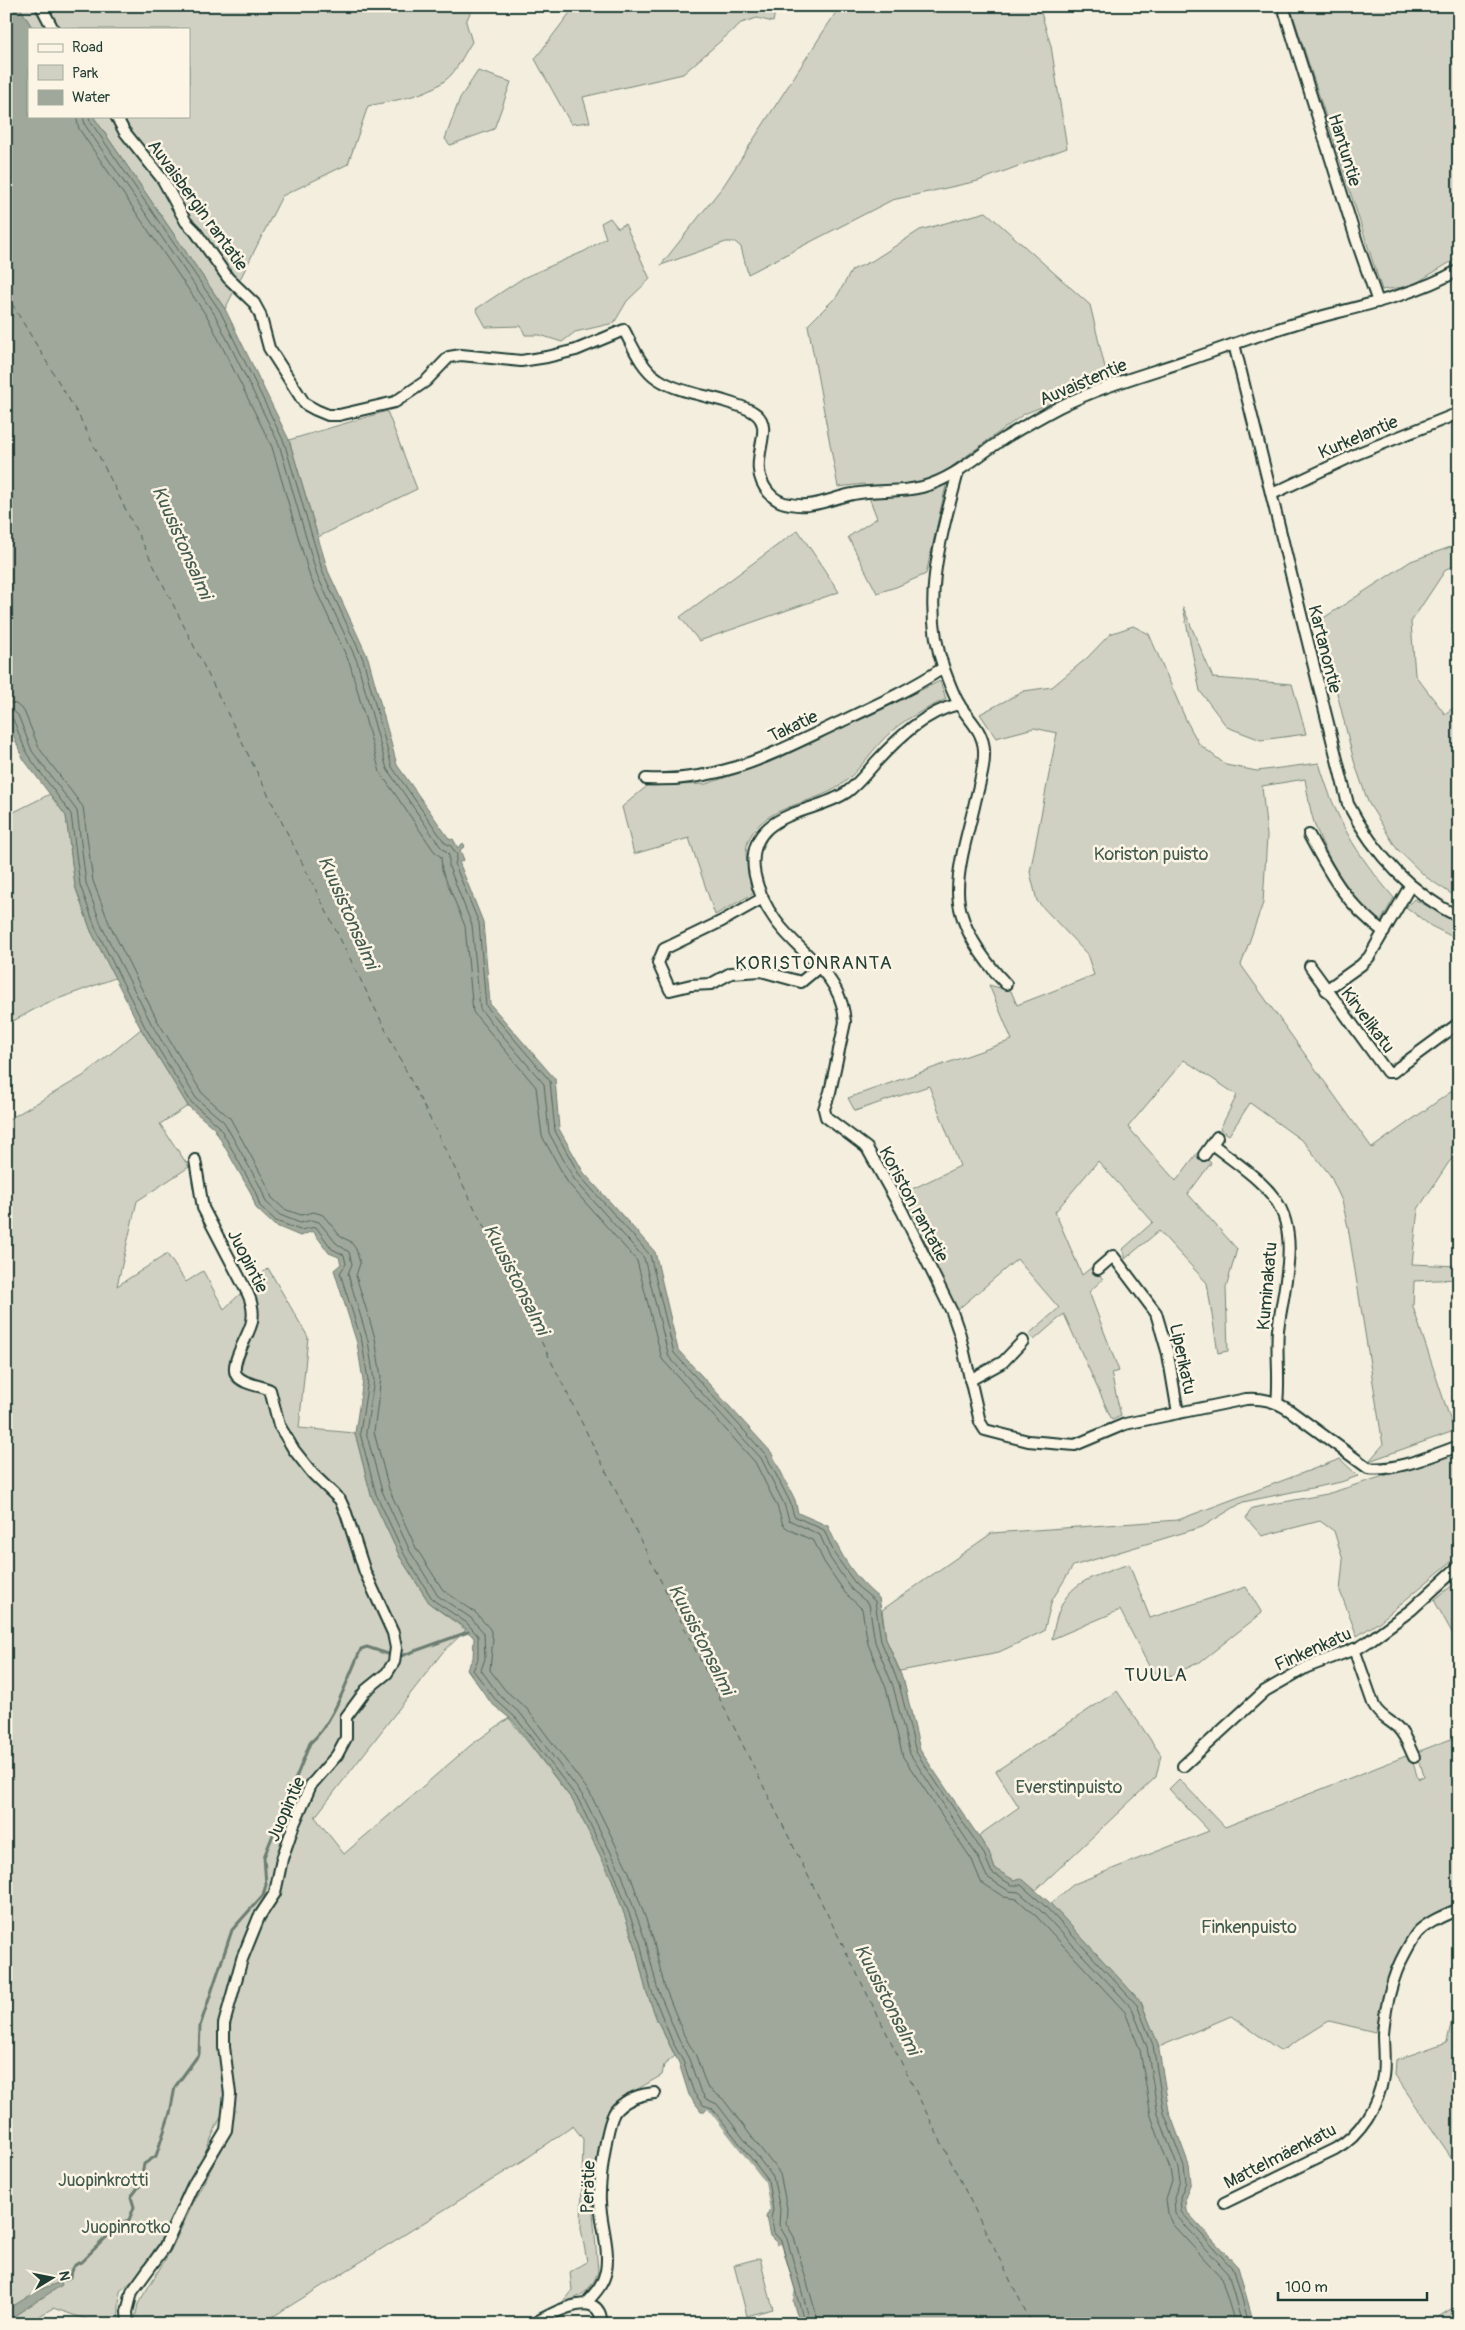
<svg xmlns="http://www.w3.org/2000/svg" width="1465" height="2330" font-family="Pangolin,sans-serif">
<style>
.green{fill:#d0d1c2;stroke:#78877b}
.water{fill:#a0a89b;stroke:#6c7d72}
.pier{fill:#f3eede}
.lines{fill:none;stroke-linecap:round;stroke-linejoin:round}
.shore{stroke:#53685d;stroke-width:1}
.stream{stroke:#6c7d72;stroke-width:3}
.ferry{stroke:#465d53;stroke-width:1;stroke-dasharray:6 5;stroke-linecap:butt}
.minor-casing{stroke:#1f3d34;stroke-width:14}
.minor{stroke:#fcf5e5;stroke-width:10}
.labels{text-anchor:middle;stroke-width:5;stroke-linejoin:round;paint-order:stroke}
.street-label{font-size:18px;fill:#1f3d34;stroke:#fcf5e5}
.park-label{font-size:18px;fill:#425b50;stroke:#fcf5e5}
.water-label{font-size:19px;font-style:italic;fill:#465d53;stroke:#fcf5e5}
.neighbourhood-label{font-size:19px;letter-spacing:1px;fill:#1f3d34;stroke:#fcf5e5}
</style>
<rect width="100%" height="100%" fill="#f3eede"/>
<filter id="ink" filterUnits="userSpaceOnUse"><feTurbulence type="fractalNoise" baseFrequency=".02" numOctaves="2"/><feDisplacementMap in="SourceGraphic" scale="10" xChannelSelector="R" yChannelSelector="G"/><feConvolveMatrix kernelMatrix="1 2 1 2 8 2 1 2 1" color-interpolation-filters="sRGB"/></filter>
<g filter="url(#ink)">
<!-- green -->
<g class="green">
<path d="M 19,6 L 473,6 L 466,22 L 472,42 C 465,52 459,66 451,75 C 431,96 395,100 368,106 L 348,164 L 282,196 L 225,309 L 93,116 L 189,116 L 189,29 L 33,29 Z"/>
<polygon points="575,6 776,6 773,22 757,18 741,23 683,74 583,97 590,122 571,124 535,59"/>
<polygon points="840,6 1039,6 1051,46 1067,148 978,181 892,200 748,274 741,247 735,242 726,242 661,265 724,185"/>
<polygon points="1290,6 1459,6 1459,257 1411,286 1382,290"/>
<polygon points="478,71 511,82 494,129 450,145 445,139 460,98"/>
<polygon points="986,212 1090,305 1108,380 1024,414 950,468 926,574 896,587 877,593 848,537 877,518 864,484 838,487 808,325 837,296 852,270 872,261 920,230"/>
<polygon points="610,218 618,228 625,224 650,279 627,301 614,323 575,332 562,342 540,335 525,335 521,326 486,327 476,309 523,278 585,251 606,238 601,223"/>
<polygon points="387,411 417,489 318,537 289,440"/>
<polygon points="798,530 839,592 699,641 680,617"/>
<polygon points="1459,544 1459,564 1446,569 1411,622 1415,675 1445,714 1459,703 1459,899 1426,877 1397,849 1368,802 1354,761 1319,621 1411,561"/>
<polygon points="1183,607 1213,678 1292,684 1306,734 1261,740 1227,727 1200,691"/>
<path d="M 1133,626 L 1149,634 L 1186,720 L 1199,744 L 1226,765 L 1257,771 L 1319,763 C 1337,822 1354,851 1394,898 L 1380,923 C 1351,896 1330,865 1316,828 C 1310,813 1308,795 1305,779 L 1262,786 L 1267,836 L 1263,903 L 1241,965 L 1372,1148 L 1459,1086 L 1459,1152 L 1449,1162 L 1418,1209 L 1412,1264 L 1459,1266 L 1459,1279 L 1414,1281 L 1413,1307 L 1454,1431 L 1369,1461 L 1383,1445 L 1348,1227 L 1342,1201 L 1330,1175 L 1304,1142 L 1250,1103 L 1229,1135 L 1220,1129 L 1237,1095 L 1184,1060 L 1128,1127 L 1176,1181 L 1198,1152 L 1211,1163 L 1188,1194 L 1237,1249 L 1226,1288 L 1228,1351 L 1218,1353 L 1207,1283 L 1159,1231 L 1125,1259 L 1125,1254 L 1122,1250 L 1153,1222 L 1098,1161 L 1055,1212 L 1082,1275 L 1092,1267 L 1103,1279 L 1089,1292 L 1119,1371 L 1111,1373 L 1121,1416 L 1112,1420 L 1064,1314 L 1034,1340 L 1029,1334 L 1059,1308 L 1017,1259 L 956,1311 L 904,1193 L 960,1166 L 929,1086 L 855,1111 L 848,1098 L 1012,1040 L 989,985 L 1011,991 L 1017,1005 L 1094,975 L 1087,954 L 1037,901 L 1030,872 L 1057,733 L 1034,728 L 996,738 L 980,714 L 1024,691 L 1052,687 L 1087,658 L 1110,634 Z"/>
<path d="M 940,681 L 946,699 C 928,708 908,717 893,730 C 874,746 861,770 841,785 C 813,805 767,804 750,837 C 741,854 750,875 756,892 L 715,915 L 689,838 L 634,854 L 622,807 L 647,786 L 706,784 L 768,763 Z"/>
<polygon points="50,794 66,816 75,886 91,931 115,978 44,1004 6,1025 6,816"/>
<polygon points="1414,899 1459,923 1459,940 1431,926 1406,907"/>
<path d="M 141,1029 L 188,1106 L 160,1124 L 189,1167 L 137,1201 L 117,1286 L 167,1254 L 186,1282 L 203,1271 L 224,1309 L 268,1268 L 308,1337 L 299,1428 L 355,1433 L 371,1495 L 400,1557 L 430,1604 L 466,1630 L 442,1653 L 315,1817 L 344,1854 L 471,1745 L 509,1718 L 573,1801 L 590,1834 L 612,1879 L 635,1945 L 646,1990 L 657,2020 L 675,2056 L 664,2065 L 662,2075 L 624,2097 L 609,2111 L 591,2190 L 598,2271 C 592,2291 580,2297 561,2304 L 572,2290 L 570,2272 L 587,2262 L 581,2228 L 583,2139 L 573,2126 L 524,2160 L 261,2324 L 134,2324 L 138,2304 L 171,2250 L 197,2195 L 228,2138 L 234,2113 L 221,2116 L 175,2220 L 132,2281 L 120,2291 L 118,2324 L 100,2324 L 53,2308 L 26,2324 L 6,2324 L 6,2261 L 9,2256 L 6,2212 L 6,1121 L 83,1076 Z"/>
<polygon points="1459,1452 1459,1555 1379,1622 1357,1636 1340,1591 1343,1560 1334,1531 1320,1521 1262,1536 1246,1518 1252,1508 1327,1494"/>
<polygon points="1340,1459 1358,1476 1341,1482 1243,1502 1202,1527 1073,1566 1052,1600 1044,1631 999,1652 900,1671 886,1639 882,1610 992,1533 1178,1520"/>
<path d="M 1129,1564 L 1150,1618 L 1246,1587 L 1262,1613 L 1200,1662 L 1163,1679 L 1151,1670 L 1120,1610 L 1052,1639 C 1061,1583 1081,1581 1129,1564 Z"/>
<polygon points="1459,1580 1459,1645 1434,1600"/>
<polygon points="1117,1691 1161,1755 1156,1777 1035,1891 1021,1878 1014,1881 995,1869 989,1852 978,1836 1019,1807 996,1771"/>
<polygon points="1459,1736 1459,1906 1419,1927 1388,1987 1375,2032 1329,2021 1281,2051 1231,2016 1159,2047 1141,2002 1050,1904 1074,1884 1209,1831 1169,1789 1179,1779 1225,1827 1406,1756 1413,1763 1418,1779 1424,1776 1417,1752"/>
<polygon points="1459,1988 1459,2174 1447,2151 1395,2075 1396,2060 1447,2042"/>
<polygon points="760,2258 773,2309 747,2316 734,2265"/>
<polygon points="1459,2304 1459,2324 1427,2324"/>
</g>
<!-- water -->
<g class="water">
<path d="M 6,6 L 19,6 L 33,29 L 29,29 L 29,116 L 93,116 L 225,309 L 289,440 L 328,571 L 368,658 L 397,765 L 450,840 L 453,839 L 458,848 L 463,843 L 465,846 L 460,850 L 464,860 L 459,862 L 483,922 L 490,1004 L 555,1079 L 559,1129 L 584,1173 L 655,1252 L 678,1350 L 771,1452 L 795,1500 L 798,1513 L 828,1526 C 841,1556 854,1578 879,1598 L 886,1639 L 904,1682 L 920,1750 L 989,1852 L 995,1869 L 1014,1880 L 1021,1878 L 1049,1902 L 1141,2002 L 1158,2044 L 1169,2111 L 1189,2165 L 1191,2182 L 1185,2198 L 1186,2211 L 1238,2267 L 1254,2324 L 801,2324 L 796,2312 L 776,2242 L 770,2236 L 766,2217 L 769,2211 L 764,2183 L 708,2111 L 701,2111 L 689,2095 L 679,2063 L 657,2020 L 646,1990 L 635,1945 L 612,1879 L 573,1801 L 513,1721 L 491,1703 L 467,1669 L 473,1658 L 474,1638 L 464,1627 L 430,1604 L 400,1557 L 371,1495 L 355,1433 L 363,1380 L 357,1343 L 334,1270 L 341,1264 L 339,1257 L 329,1253 L 313,1231 L 300,1236 L 274,1225 L 256,1208 L 251,1193 L 214,1128 L 188,1106 L 141,1029 L 91,931 L 75,886 L 66,816 L 22,757 L 6,716 Z"/>
<polygon points="61,2282 62,2285 11,2318 8,2309 41,2289"/>
</g>
<!-- pier -->
<g class="pier">
<polygon points="708,2109 765,2182 770,2210 766,2211 761,2184 705,2112"/>
<polygon points="781,2244 795,2289 792,2303 775,2246"/>
</g>
<g class="lines">
<!-- shore -->
<g class="shore">
<polyline points="76,116 79,129 208,318 272,447 310,577 350,664 380,772 434,851 441,857 442,870 465,926 473,1012 536,1087 542,1136 568,1183 637,1261 662,1359 755,1462 777,1506 783,1525 790,1530 814,1541 824,1562 846,1594 862,1609 868,1644 886,1688 903,1757 972,1860 981,1882 1004,1897 1017,1899 1036,1916 1125,2012 1140,2050 1151,2116 1170,2169 1172,2180 1166,2199 1168,2214 1172,2224 1221,2277 1235,2324"/>
<polyline points="83,116 85,125 215,315 279,444 317,575 357,661 387,769 440,846 449,855 449,867 472,925 480,1009 544,1084 549,1133 574,1179 644,1258 669,1357 761,1458 784,1504 789,1520 820,1535 830,1558 852,1590 869,1604 875,1642 893,1686 910,1754 978,1857 987,1877 1009,1891 1019,1892 1041,1911 1132,2008 1147,2047 1158,2114 1178,2168 1180,2181 1174,2197 1175,2214 1228,2273 1242,2324"/>
<polyline points="89,116 90,121 220,311 284,442 323,573 363,659 392,767 445,843 451,846 457,855 455,865 479,923 486,1006 550,1081 555,1131 580,1176 650,1255 674,1353 766,1455 790,1502 794,1516 824,1530 835,1555 857,1586 875,1601 881,1641 899,1684 916,1752 984,1854 992,1873 1012,1885 1021,1885 1045,1906 1137,2005 1153,2045 1164,2113 1184,2166 1186,2182 1180,2197 1181,2212 1234,2270 1249,2324"/>
<polyline points="6,702 16,704 24,711 39,748 83,807 93,881 109,923 157,1020 202,1093 230,1118 267,1185 272,1198 284,1209 301,1215 314,1212 323,1215 341,1237 350,1241 356,1249 360,1263 356,1276 375,1338 381,1377 374,1432 389,1489 416,1548 443,1590 475,1612 490,1629 493,1639 490,1670 505,1690 527,1709 590,1793 629,1872 653,1939 664,1985 684,2035 696,2056 707,2087 723,2099 780,2174 787,2208 786,2223 794,2237 819,2324"/>
<polyline points="6,710 13,711 18,715 32,751 77,811 86,883 102,927 151,1023 196,1098 224,1122 261,1188 266,1202 280,1215 300,1223 312,1220 319,1222 336,1243 349,1252 352,1264 348,1274 368,1341 374,1380 366,1432 382,1491 410,1551 438,1596 471,1618 484,1633 485,1659 481,1670 499,1695 521,1714 583,1796 622,1875 646,1942 657,1987 678,2038 689,2059 700,2090 706,2099 717,2104 773,2177 780,2209 779,2225 787,2239 811,2324"/>
<polyline points="6,716 13,719 27,754 71,814 80,885 96,929 145,1027 191,1102 219,1126 255,1191 260,1206 276,1221 300,1230 316,1227 332,1249 344,1255 346,1264 340,1273 362,1342 368,1380 360,1433 376,1494 404,1554 433,1600 467,1623 478,1636 478,1659 473,1670 495,1699 516,1718 578,1799 616,1878 640,1943 651,1989 672,2041 683,2061 694,2093 703,2105 712,2108 768,2180 773,2210 771,2218 773,2226 774,2233 781,2241 805,2324"/>
</g>
<!-- stream -->
<g class="stream">
<polyline points="398,1657 468,1632"/>
<path d="M 65,2280 L 70,2277 C 71,2268 73,2265 81,2262 L 121,2223 L 129,2220 L 134,2207 L 131,2197 L 144,2180 L 142,2173 L 144,2164 L 156,2156 L 170,2113 L 175,2087 L 199,2054 L 200,2026 L 232,1930 L 263,1895 L 266,1885 L 264,1857 L 310,1743 C 334,1723 348,1677 361,1649 L 367,1647 L 388,1654"/>
</g>
<!-- ferry -->
<polyline class="ferry" points="6,294 79,416 1032,2324"/>
<defs>
<g id="minor">
<polyline points="41,6 53,29"/>
<polyline points="1283,6 1356,239 1378,302"/>
<path d="M 116,116 L 124,131 L 163,180 L 186,222 L 195,231 L 228,278 L 254,303 L 260,314 L 269,348 L 305,404 L 316,410 L 328,415 L 339,415 L 395,402 L 426,381 L 449,357 L 461,355 L 521,361 L 547,357 L 576,350 L 624,330 C 633,347 642,369 658,379 C 676,391 703,395 724,401 C 735,405 748,407 756,414 C 777,431 743,463 769,493 C 774,499 781,503 790,504 C 813,509 831,498 853,494 C 876,489 899,493 922,487 C 953,479 976,457 1003,439 C 1021,428 1040,417 1059,407 C 1099,387 1143,375 1185,361 C 1221,349 1257,335 1294,324 C 1349,308 1407,299 1459,270"/>
<path d="M 1234,344 L 1348,804 C 1374,854 1409,892 1459,917"/>
<path d="M 958,472 C 941,536 920,603 944,669 C 948,680 953,694 959,704 C 968,719 983,730 984,750 C 985,767 979,785 975,802 C 969,830 958,862 958,891 C 958,925 983,960 1006,984"/>
<polyline points="1272,494 1359,453 1459,413"/>
<path d="M 959,704 C 925,712 899,737 876,762 C 867,772 858,784 847,792 C 824,808 790,809 768,828 C 740,853 758,896 776,921 C 794,946 822,963 836,990 C 842,1000 844,1011 845,1022 L 830,1092 L 824,1109 L 826,1117 L 867,1148 L 902,1211 L 952,1312 L 960,1335 L 980,1422 L 985,1430 L 1028,1441 L 1075,1445 L 1125,1424 L 1246,1399 C 1263,1398 1275,1401 1289,1410 L 1368,1468 C 1395,1472 1433,1455 1459,1446"/>
<path d="M 646,779 C 721,783 772,754 838,723 C 874,706 910,690 943,668"/>
<path d="M 1309,835 C 1331,876 1346,904 1384,932"/>
<polyline points="763,898 722,921 664,949 658,963 670,990 691,985 711,984 731,973 761,971 801,982 819,967"/>
<polyline points="1310,966 1387,1072 1393,1072 1398,1068 1458,1024"/>
<polyline points="1326,990 1361,965 1369,957 1410,886"/>
<path d="M 1212,1144 C 1233,1161 1259,1177 1275,1199 C 1301,1236 1283,1289 1278,1330 C 1276,1354 1280,1379 1277,1403"/>
<polyline points="1204,1155 1217,1137"/>
<polyline points="1098,1269 1113,1256 1156,1313 1168,1354 1178,1413"/>
<polyline points="970,1380 1003,1362 1023,1341"/>
<path d="M 1354,1649 L 1374,1706 C 1380,1717 1390,1720 1398,1728 C 1406,1736 1409,1747 1414,1757"/>
<polyline points="1183,1766 1265,1691 1307,1667 1360,1647 1369,1641 1411,1610 1459,1566"/>
<path d="M 1224,2203 L 1335,2149 C 1360,2135 1379,2105 1383,2076 C 1385,2062 1383,2048 1383,2034 C 1385,2008 1392,1976 1405,1953 C 1409,1946 1413,1937 1419,1931 C 1430,1921 1445,1915 1459,1909"/>
<path d="M 586,2303 C 595,2293 603,2285 606,2271 C 610,2248 601,2225 600,2202 C 599,2186 606,2120 617,2109 C 627,2099 640,2094 655,2093"/>
<path d="M 128,2324 L 127,2312 L 132,2292 L 164,2248 L 193,2185 L 226,2130 L 230,2094 L 224,2047 L 224,2024 L 242,1959 L 259,1917 L 275,1893 L 282,1859 L 294,1824 L 311,1785 L 337,1755 L 346,1738 L 346,1717 L 366,1690 L 387,1673 L 394,1662 L 396,1648 L 393,1633 L 365,1572 L 346,1513 L 340,1500 L 313,1474 L 294,1450 L 279,1425 L 270,1390 C 260,1385 245,1385 237,1376 C 228,1364 250,1335 252,1321 C 254,1311 252,1303 248,1294 L 203,1208 L 195,1160"/>
<path d="M 533,2324 C 547,2316 589,2292 599,2312 C 601,2315 601,2320 602,2324"/>
</g>
</defs>
<!-- minor casing -->
<use href="#minor" class="minor-casing"/>
<!-- minor -->
<use href="#minor" class="minor"/>
</g>
</g>
<g class="labels">
<!-- street labels -->
<g class="street-label">
<text transform="translate(1345 150) rotate(73)" y="6">Hantuntie</text>
<text transform="translate(198 205) rotate(54)" y="6">Auvaisbergin rantatie</text>
<text transform="translate(1083 382) rotate(-23)" y="6">Auvaistentie</text>
<text transform="translate(1358 437) rotate(-23)" y="6">Kurkelantie</text>
<text transform="translate(1325 649) rotate(76)" y="6">Kartanontie</text>
<text transform="translate(793 726) rotate(-25)" y="6">Takatie</text>
<text transform="translate(1368 1020) rotate(53)" y="6">Kirvelikatu</text>
<text transform="translate(914 1204) rotate(62)" y="6">Koriston rantatie</text>
<text transform="translate(248 1261) rotate(63)" y="6">Juopintie</text>
<text transform="translate(1267 1286) rotate(-85)" y="6">Kuminakatu</text>
<text transform="translate(1183 1359) rotate(78)" y="6">Liperikatu</text>
<text transform="translate(1313 1649) rotate(-24)" y="6">Finkenkatu</text>
<text transform="translate(286 1809) rotate(-66)" y="6">Juopintie</text>
<text transform="translate(1280 2156) rotate(-27)" y="6">Mattelmäenkatu</text>
<text transform="translate(588 2187) rotate(-88)" y="6">Perätie</text>
</g>
<!-- park labels -->
<g class="park-label">
<text x="1151" y="860">Koriston puisto</text>
<text x="1069" y="1793">Everstinpuisto</text>
<text x="1249" y="1933">Finkenpuisto</text>
<text x="103" y="2186">Juopinkrotti</text>
<text x="126" y="2233">Juopinrotko</text>
</g>
<!-- water labels -->
<g class="water-label">
<text transform="translate(183 542) rotate(66)" y="7">Kuusistonsalmi</text>
<text transform="translate(349 912) rotate(66)" y="7">Kuusistonsalmi</text>
<text transform="translate(517 1279) rotate(63)" y="7">Kuusistonsalmi</text>
<text transform="translate(702 1639) rotate(63)" y="7">Kuusistonsalmi</text>
<text transform="translate(888 1999) rotate(63)" y="7">Kuusistonsalmi</text>
</g>
<!-- neighbourhood labels -->
<g class="neighbourhood-label">
<text x="814" y="969">KORISTONRANTA</text>
<text x="1156" y="1681">TUULA</text>
</g>
</g>
<!-- margin -->
<rect width="1465" height="2330" fill="none" stroke="#fcf5e5" stroke-width="25"/>
<rect x="12" y="12" width="1440" height="2305" fill="none" stroke="#1f3d34" stroke-width="2" filter="url(#ink)"/>
<!-- legend -->
<rect x="28" y="28" width="162" height="90" fill="#fcf5e5" stroke="#a4ab9e"/>
<rect x="38" y="44" width="25" height="8" fill="#fcf5e5" stroke="#a4ab9e"/>
<text x="72" y="52" font-size="15" fill="#1f3d34">Road</text>
<rect x="38" y="65" width="25" height="15" fill="#d0d1c2" stroke="#a4ab9e"/>
<text x="72" y="78" font-size="15" fill="#1f3d34">Park</text>
<rect x="38" y="90" width="25" height="15" fill="#a0a89b" stroke="#a4ab9e"/>
<text x="72" y="102" font-size="15" fill="#1f3d34">Water</text>
<!-- north arrow -->
<g transform="translate(52 2278) rotate(80)" stroke="#fcf5e5" stroke-width="4" paint-order="stroke">
<path d="M0-4L9 19L0 12L-9 19Z" fill="#1f3d34"/>
<text y="-8" font-size="14" font-weight="bold" text-anchor="middle" fill="#1f3d34">N</text>
</g>
<!-- scale -->
<path d="M1278 2292v8h149v-8" fill="none" stroke="#1f3d34" stroke-width="2.5"/>
<text x="1285" y="2292" font-size="15" fill="#1f3d34" stroke="#fcf5e5" stroke-width="4" paint-order="stroke">100 m</text>
</svg>
